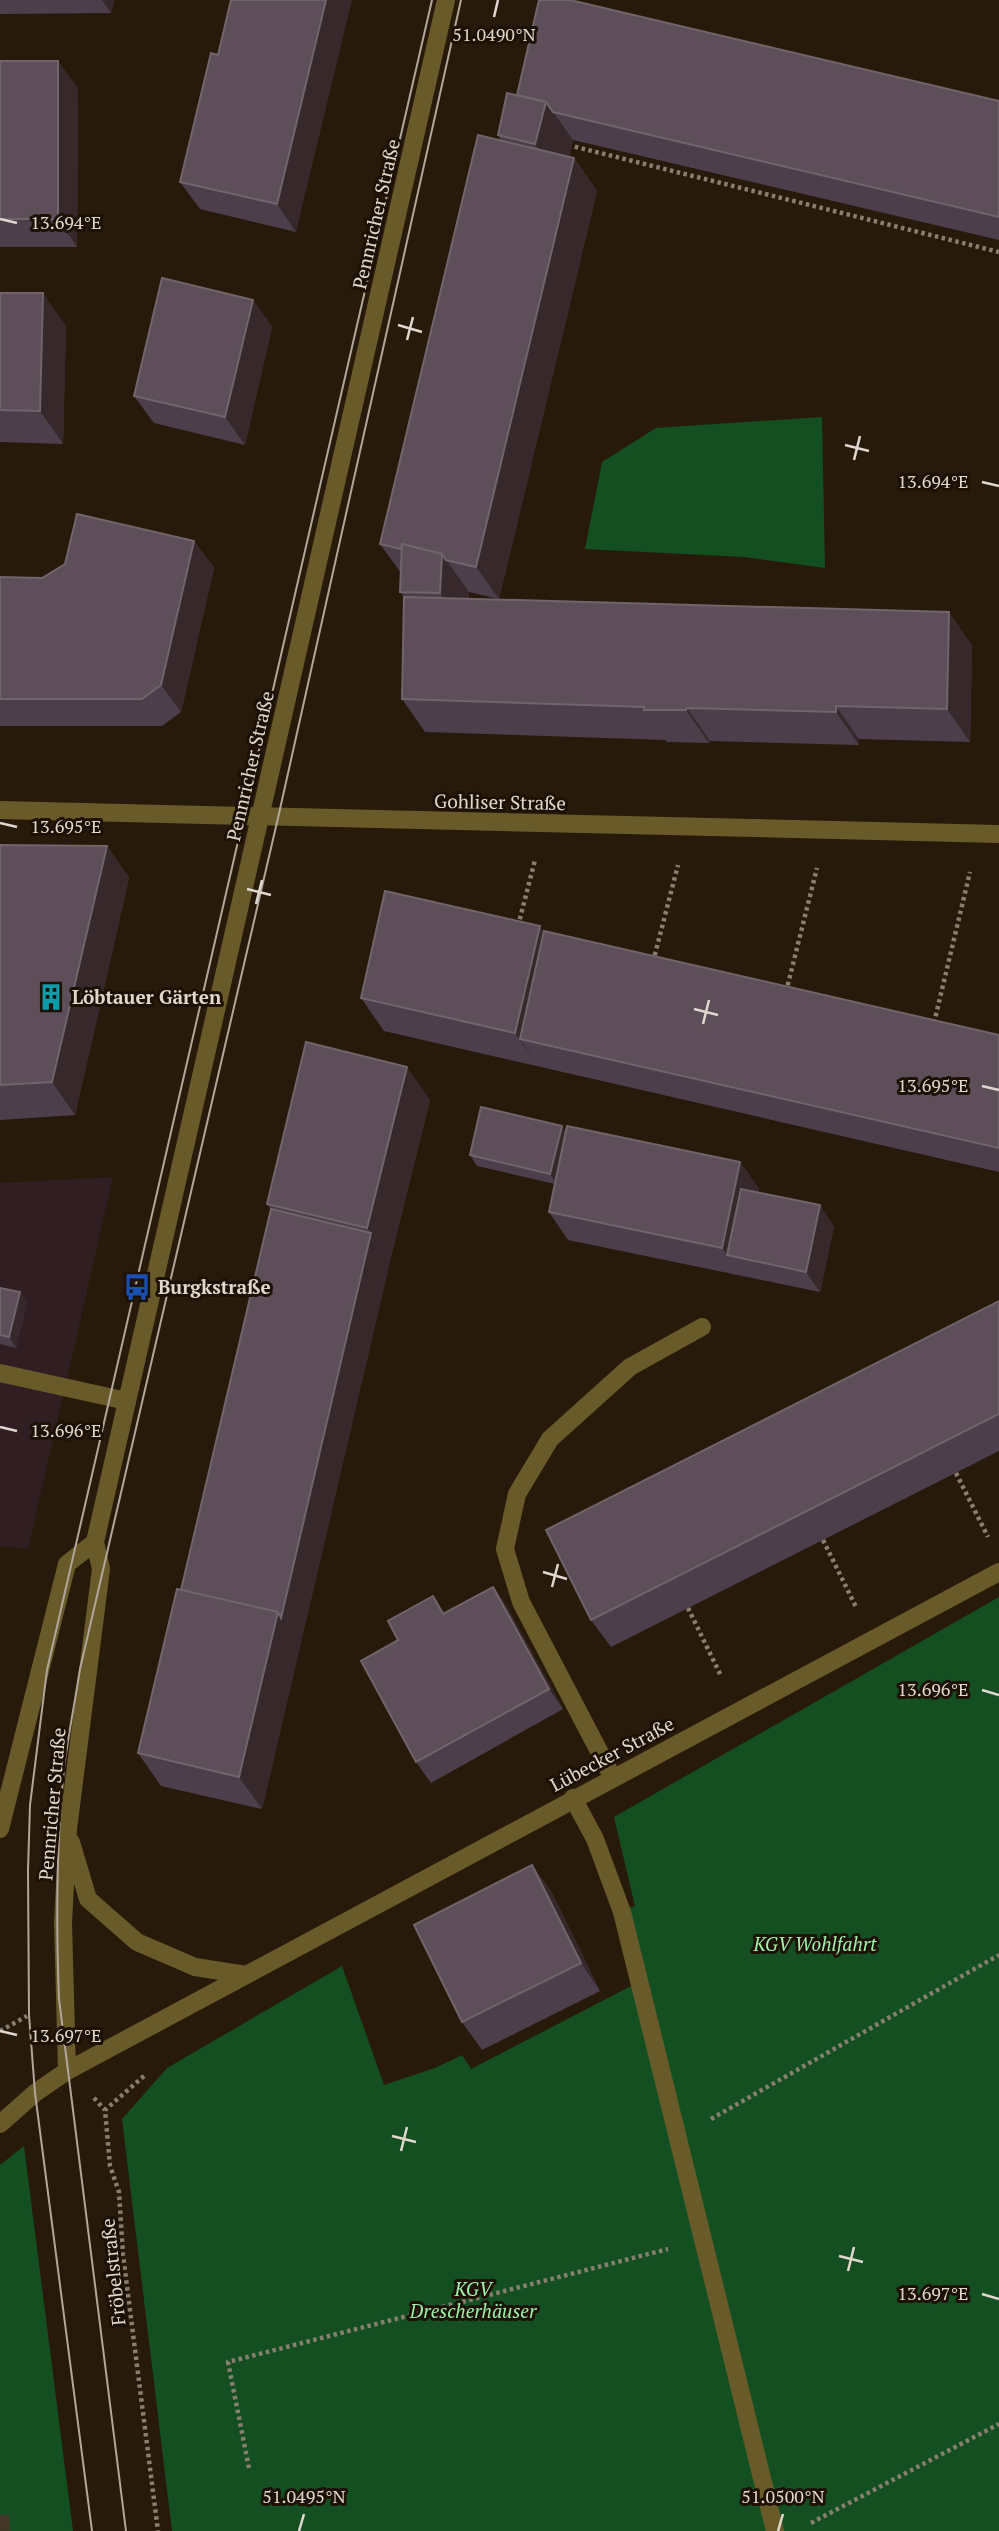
<svg xmlns="http://www.w3.org/2000/svg" width="999" height="2531" font-family="'PT Serif',serif">
<style>
.industrial{fill:#311e22}
.green{fill:#144f22}
.lines{fill:none;stroke-linecap:round;stroke-linejoin:round}
.major-tunnel{stroke:#433628;stroke-width:18;stroke-dasharray:18 9;stroke-linecap:butt}
.path{stroke:#897e72;stroke-width:4.5;stroke-dasharray:3.5 3.5;stroke-linecap:butt}
.minor{stroke:#695b29;stroke-width:18}
.tram{stroke:#b0a69b;stroke-width:2}
.wall{fill:#4d3e4b}
.shaded-wall{fill:#37282b}
.building{fill:#5d4e59;stroke:#71646b;stroke-width:2}
.ticks{fill:none;stroke:#e0d8ce;stroke-width:2.5}
.labels{text-anchor:middle;stroke-width:6;stroke-linejoin:round;paint-order:stroke}
.street-label{font-size:19px;fill:#e0d8ce;stroke:#1d1104}
.poi-label{font-size:19px;font-weight:bold;fill:#e0d8ce;stroke:#1d1104;text-anchor:start}
.park-label{font-size:19px;font-style:italic;fill:#9df1a9;stroke:#1d1104}
.ticks-label{font-size:18px;text-anchor:middle;fill:#e0d8ce;stroke:#1d1104;stroke-width:6;stroke-linejoin:round;paint-order:stroke}
</style>
<rect width="100%" height="100%" fill="#271a0b"/>
<!-- industrial -->
<polygon class="industrial" points="113,1177 28,1549 0,1546 0,1183"/>
<!-- green -->
<g class="green">
<polygon points="822,417 825,568 744,557 585,549 602,462 656,428"/>
<polygon points="999,1597 999,2531 172,2531 122,2119 167,2068 342,1966 384,2085 435,2068 462,2055 471,2069 635,1984 617,1912 635,1906 614,1817"/>
<polygon points="24,2146 73,2531 0,2531 0,2165"/>
</g>
<g class="lines">
<!-- major-tunnel -->
<polyline class="major-tunnel" points="0,2515 1,2531"/>
<!-- path -->
<g class="path">
<polyline points="568,145 999,252"/>
<polyline points="518,926 535,860"/>
<polyline points="653,962 678,865"/>
<polyline points="786,992 817,868"/>
<polyline points="934,1023 970,872"/>
<polyline points="956,1473 988,1537"/>
<polyline points="823,1540 856,1607"/>
<polyline points="688,1608 721,1676"/>
<polyline points="0,2031 27,2016"/>
<polyline points="144,2076 105,2110 110,2166 119,2192 123,2255 158,2531"/>
<polyline points="94,2098 105,2110"/>
<polyline points="711,2119 999,1955"/>
<polyline points="249,2468 228,2362 668,2249"/>
<polyline points="811,2523 999,2424"/>
</g>
<!-- minor -->
<g class="minor">
<polyline points="0,810 999,834"/>
<polyline points="0,1373 127,1401"/>
<polyline points="613,1778 521,1602 505,1549 517,1494 550,1439 630,1367 702,1327"/>
<polyline points="573,1798 595,1839 622,1912 775,2531"/>
<polyline points="0,1829 67,1564 95,1542"/>
<polyline points="71,1842 88,1899 137,1942 195,1967 246,1975"/>
<polyline points="67,2071 63,1922 68,1829 101,1569 95,1542 446,0"/>
<polyline points="0,2124 35,2093 67,2071 999,1572"/>
</g>
<!-- tram -->
<g class="tram">
<polyline points="92,2531 35,2093 29,2015 28,1870 30,1805 47,1670 432,0"/>
<path d="M 126,2531 L 59,1999 C 56,1922 56,1846 64,1769 C 68,1736 75,1702 80,1669 L 278,818 L 461,0"/>
</g>
</g>
<!-- wall -->
<g class="wall">
<polygon points="0,0 114,0 111,13 0,14"/>
<polygon points="218,55 296,232 200,209 180,182"/>
<polygon points="0,61 78,88 77,247 0,247"/>
<polygon points="517,95 999,101 999,240 573,140 569,157 574,158 597,191 499,599 469,592 468,599 972,645 970,742 859,739 859,745 710,741 709,743 667,742 665,740 425,732 402,699 404,597 400,592 401,573 380,544 501,141 498,135"/>
<polygon points="0,293 66,326 63,444 0,442"/>
<polygon points="253,300 272,327 245,445 154,423 134,396"/>
<polygon points="194,541 214,568 181,712 162,726 0,726 0,577 42,578"/>
<polygon points="0,845 107,846 129,878 75,1115 0,1120"/>
<polygon points="544,931 999,1035 999,1172 384,1031 361,998"/>
<polygon points="430,1100 390,1261 262,1809 161,1786 138,1753 181,1590 271,1209 267,1204"/>
<polygon points="562,1126 566,1133 740,1162 759,1189 759,1193 834,1226 820,1292 568,1240 549,1212 555,1184 477,1166 470,1155"/>
<polygon points="0,1288 20,1292 27,1303 16,1348 0,1344"/>
<polygon points="999,1301 999,1451 611,1647 591,1620"/>
<polygon points="493,1587 507,1607 563,1709 431,1783 416,1762 398,1640 433,1596 445,1613"/>
<polygon points="532,1865 552,1893 600,1991 482,2050 462,2022"/>
</g>
<!-- shaded-wall -->
<g class="shaded-wall">
<polygon points="102,0 114,0 111,13"/>
<polygon points="326,0 352,0 296,232 277,204"/>
<polygon points="58,61 78,88 77,247 58,219"/>
<polygon points="546,102 573,140 562,183 535,144"/>
<polygon points="574,158 597,191 499,599 476,567"/>
<polygon points="43,293 66,326 63,444 40,411"/>
<polygon points="253,300 272,327 245,445 225,417"/>
<polygon points="194,541 214,568 181,712 161,685"/>
<polygon points="442,554 469,592 467,631 440,593"/>
<polygon points="949,612 972,645 970,742 947,709"/>
<polygon points="836,706 859,739 859,745 836,712"/>
<polygon points="687,708 710,741 709,743 686,710"/>
<polygon points="107,846 129,878 75,1115 52,1082"/>
<polygon points="540,926 563,959 520,1039 538,1066 515,1033"/>
<polygon points="407,1067 430,1100 390,1261 367,1228"/>
<polygon points="562,1126 569,1137 557,1185 550,1174"/>
<polygon points="740,1162 759,1189 744,1259 727,1255 722,1248"/>
<polygon points="820,1205 834,1226 820,1292 806,1272"/>
<polygon points="371,1233 390,1261 262,1809 239,1777 278,1612"/>
<polygon points="20,1292 27,1303 16,1348 9,1337"/>
<polygon points="493,1587 507,1607 563,1709 549,1689"/>
<polygon points="433,1596 447,1616 443,1614"/>
<polygon points="532,1865 552,1893 600,1991 581,1963"/>
</g>
<!-- building -->
<g class="building">
<polygon points="231,0 326,0 277,204 180,182 211,53 218,55"/>
<polygon points="539,0 570,0 999,101 999,217 553,112 546,102 517,95"/>
<rect x="0" y="61" width="58" height="158"/>
<polygon points="507,93 546,102 535,144 498,135"/>
<polygon points="478,135 574,158 476,567 446,560 442,554 402,544 401,549 380,544"/>
<polygon points="162,278 253,300 225,417 134,396"/>
<polygon points="0,293 43,293 40,411 0,410"/>
<polygon points="77,514 194,541 161,685 142,699 0,699 0,577 42,578 65,564"/>
<polygon points="402,544 442,554 440,593 400,592"/>
<polygon points="404,597 949,612 947,709 836,706 836,712 687,708 686,710 644,710 644,707 402,699"/>
<polygon points="0,845 107,846 52,1082 0,1085"/>
<polygon points="385,891 540,926 515,1033 361,998"/>
<polygon points="544,931 999,1035 999,1148 520,1039"/>
<polygon points="306,1042 407,1067 367,1228 267,1204"/>
<polygon points="481,1107 562,1126 550,1174 470,1155"/>
<polygon points="567,1126 740,1162 722,1248 549,1212"/>
<polygon points="741,1189 820,1205 806,1272 727,1255"/>
<polygon points="271,1209 371,1233 281,1618 278,1612 181,1590"/>
<polygon points="0,1288 20,1292 9,1337 0,1335"/>
<polygon points="999,1301 999,1414 591,1620 546,1530"/>
<polygon points="493,1587 549,1689 416,1762 361,1661 398,1640 388,1621 433,1596 443,1614"/>
<polygon points="177,1589 278,1612 239,1777 138,1753"/>
<polygon points="532,1865 581,1963 462,2022 414,1925"/>
</g>
<!-- ticks -->
<path class="ticks" d="M 494,17 L 498,0M 0,219 L 17,223M 398,325 L 422,332M 407,340 L 413,317M 845,445 L 869,451M 854,460 L 860,436M 982,482 L 999,486M 0,823 L 17,827M 247,889 L 271,895M 256,904 L 262,880M 694,1009 L 718,1015M 703,1024 L 709,1000M 982,1086 L 999,1090M 0,1427 L 17,1431M 543,1572 L 567,1579M 552,1587 L 558,1564M 982,1690 L 999,1695M 0,2031 L 17,2035M 392,2136 L 416,2142M 401,2151 L 407,2127M 839,2256 L 863,2262M 848,2271 L 854,2247M 982,2294 L 999,2299M 299,2531 L 304,2514M 778,2531 L 783,2514"/>
<!-- icons -->
<defs>
<symbol id="building-bare" viewBox="-9 -9 18 18"><path d="M-4-6H4V6H1V3H-1V6H-4ZM-2.5-4.3h1.7v1.8h-1.7ZM.8-4.3h1.7v1.8H.8ZM-2.5-1h1.7V.8h-1.7ZM.8-1h1.7V.8H.8Z" fill="#0f9aa8" stroke="#1d1104" stroke-width="2.5" paint-order="stroke"/></symbol>
<symbol id="bus-bare" viewBox="-9 -9 18 18"><path d="M-5-6H5V4H4V6H2V4H-2V6H-4V4H-5ZM-3.5-4V0h7V-4ZM-3.5 1.2v1.5H-2V1.2ZM2 1.2v1.5H3.5V1.2Z" fill="#1a4fb4" stroke="#1d1104" stroke-width="2.5" paint-order="stroke"/></symbol>
</defs>
<g fill-rule="evenodd">
<use href="#building-bare" x="32" y="978" width="38" height="38"/>
<use href="#bus-bare" x="118" y="1268" width="38" height="38"/>
</g>
<g class="labels">
<!-- street labels -->
<g class="street-label">
<text transform="translate(376 214) rotate(-77)" y="7">Pennricher Straße</text>
<text transform="translate(250 766) rotate(-77)" y="7">Pennricher Straße</text>
<text transform="translate(500 802) rotate(1)" y="7">Gohliser Straße</text>
<text transform="translate(612 1754) rotate(-28)" y="7">Lübecker Straße</text>
<text transform="translate(52 1804) rotate(-85)" y="7">Pennricher Straße</text>
<text transform="translate(113 2272) rotate(-96)" y="7">Fröbelstraße</text>
</g>
<!-- poi labels -->
<g class="poi-label">
<text x="72" y="1004">Löbtauer Gärten</text>
<text x="158" y="1294">Burgkstraße</text>
</g>
<!-- park labels -->
<g class="park-label">
<text x="815" y="1951">KGV Wohlfahrt</text>
<text x="473" y="2296">KGV<tspan x="473" dy="22">Drescherhäuser</tspan></text>
</g>
</g>
<g class="ticks-label">
<text x="494" y="41">51.0490°N</text>
<text x="66" y="229">13.694°E</text>
<text x="933" y="488">13.694°E</text>
<text x="66" y="833">13.695°E</text>
<text x="933" y="1092">13.695°E</text>
<text x="66" y="1437">13.696°E</text>
<text x="933" y="1696">13.696°E</text>
<text x="66" y="2042">13.697°E</text>
<text x="933" y="2300">13.697°E</text>
<text x="304" y="2503">51.0495°N</text>
<text x="783" y="2503">51.0500°N</text>
</g>
</svg>
